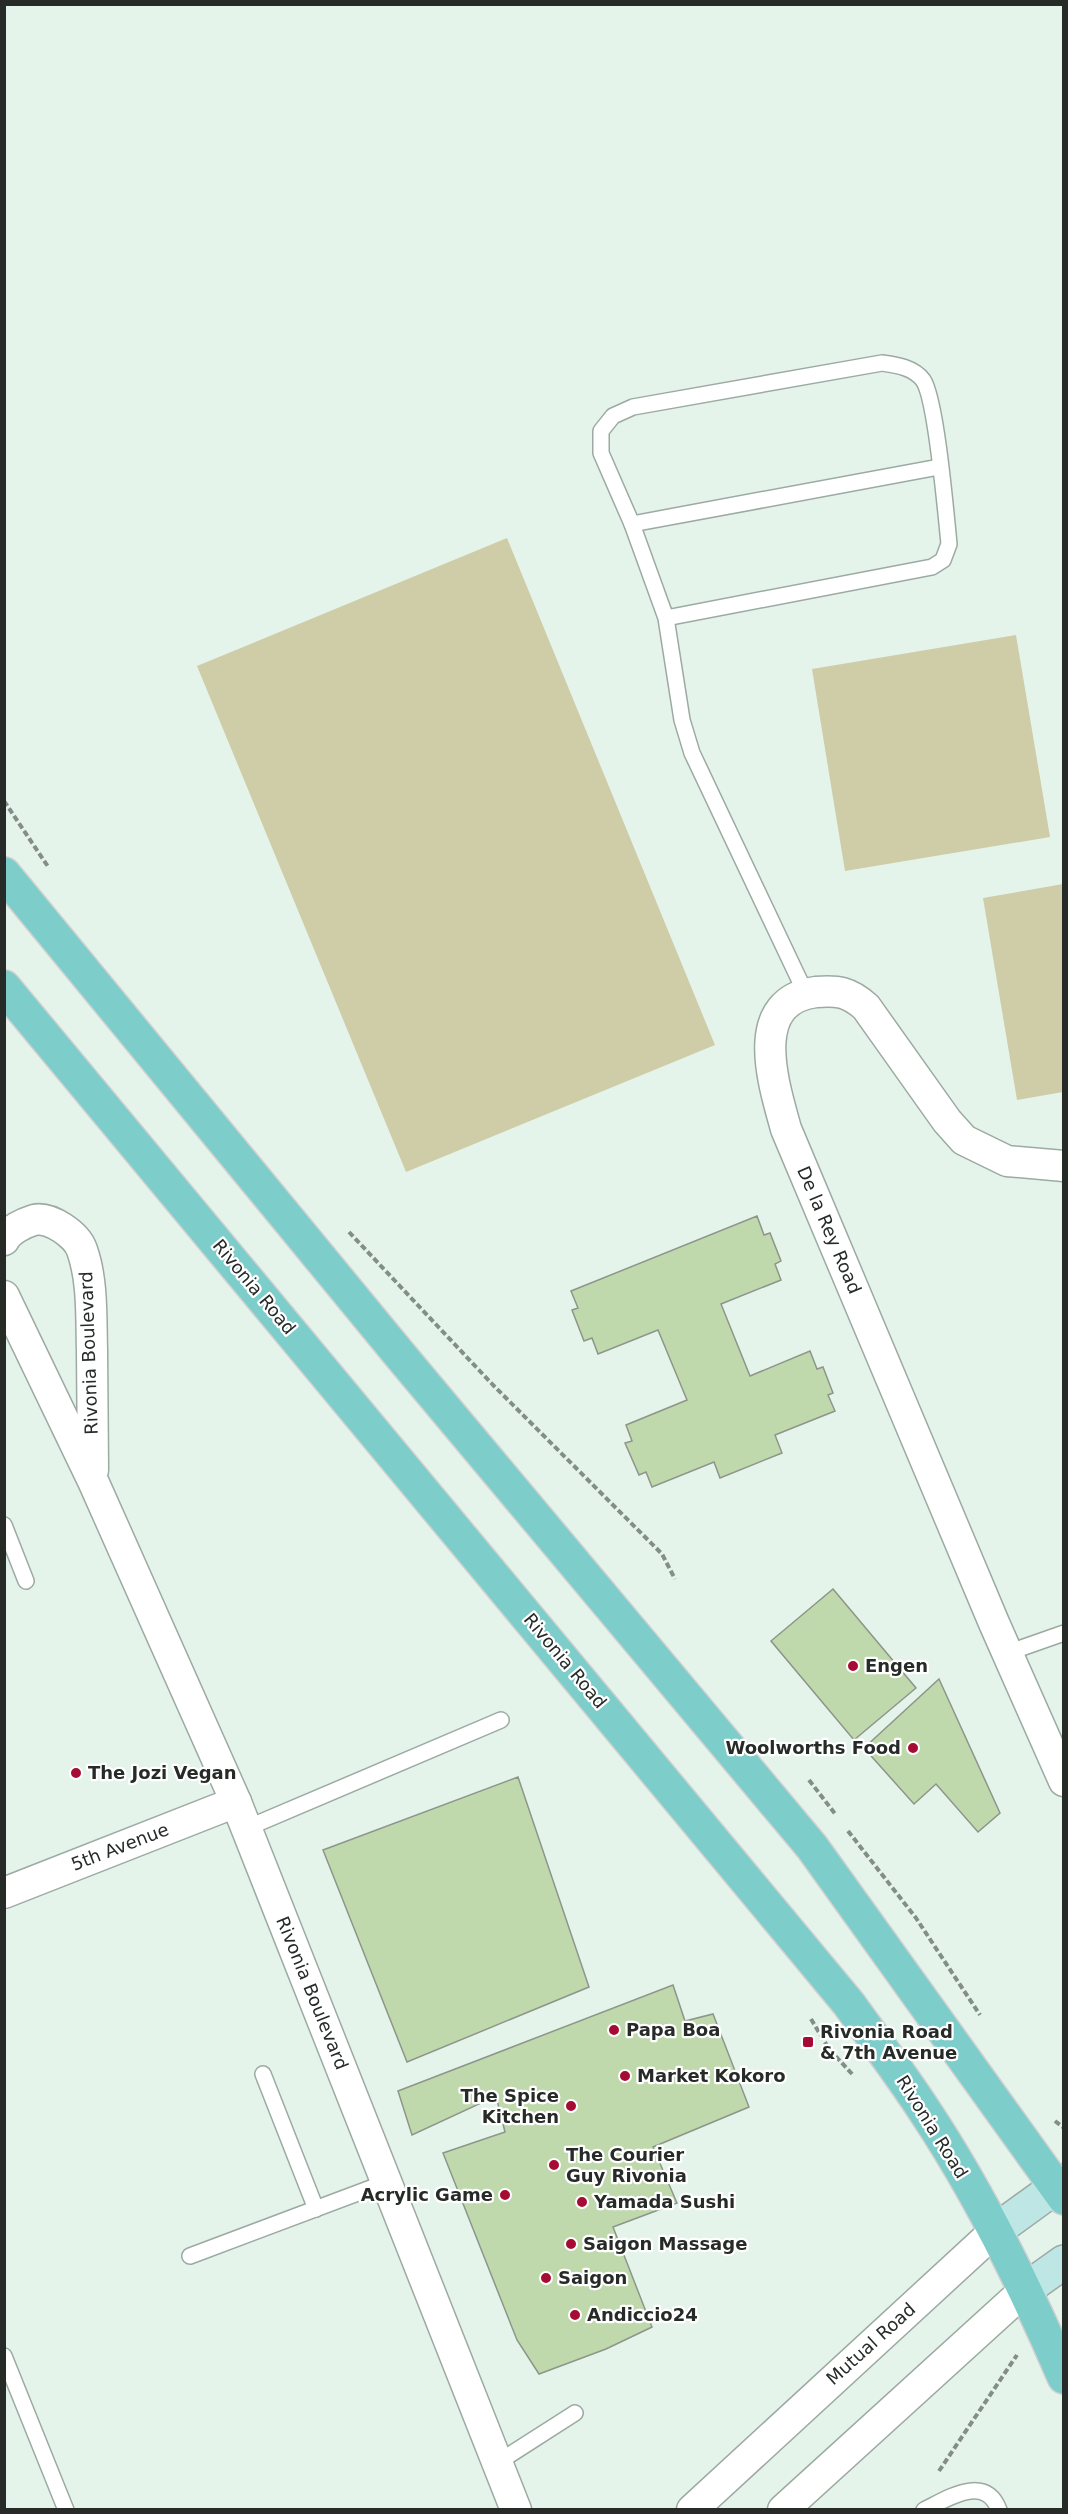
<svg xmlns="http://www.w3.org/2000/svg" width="1068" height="2514" font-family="'DejaVu Sans',sans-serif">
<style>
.green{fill:#cfcca8}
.building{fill:#bfd9ad;stroke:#8e958a;stroke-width:1.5}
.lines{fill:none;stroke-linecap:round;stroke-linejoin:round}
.lane-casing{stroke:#9caaa3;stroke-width:18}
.street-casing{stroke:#9caaa3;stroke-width:33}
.secondary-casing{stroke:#9caaa3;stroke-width:36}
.primary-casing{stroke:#cfd0d0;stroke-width:36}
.path{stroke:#848d88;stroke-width:4;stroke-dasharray:6 3;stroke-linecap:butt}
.lane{stroke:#fff;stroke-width:15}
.street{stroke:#fff;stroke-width:30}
.secondary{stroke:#bee6e4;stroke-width:33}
.primary{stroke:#7dcdca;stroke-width:33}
.poi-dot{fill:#a60c33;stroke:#fff;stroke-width:2}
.labels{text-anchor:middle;stroke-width:4.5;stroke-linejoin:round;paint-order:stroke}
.street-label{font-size:18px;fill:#262b28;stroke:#fff}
.poi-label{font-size:18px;font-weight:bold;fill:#262b28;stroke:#fff;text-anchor:start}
</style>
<rect width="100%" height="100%" fill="#e5f4eb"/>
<!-- green -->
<g class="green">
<polygon points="507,538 715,1045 406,1172 197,666"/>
<polygon points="1016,635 1050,837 845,871 812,669"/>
<polygon points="1063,884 1063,1092 1017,1100 983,898"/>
</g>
<!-- building -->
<g class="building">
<polygon points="757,1216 764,1235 770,1233 781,1261 775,1264 781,1280 721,1304 750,1376 810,1351 817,1369 823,1367 833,1393 828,1395 835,1411 775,1435 782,1453 720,1478 714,1462 652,1487 646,1472 639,1475 625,1443 632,1441 626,1425 687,1400 658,1330 598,1354 592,1338 584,1341 572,1310 578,1308 571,1291"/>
<polygon points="833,1589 916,1688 854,1740 771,1641"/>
<polygon points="939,1679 1000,1813 978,1832 936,1784 914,1804 864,1748"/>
<polygon points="518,1777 589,1987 407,2062 323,1850"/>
<polygon points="673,1985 685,2021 713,2014 749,2107 653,2147 677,2203 613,2227 652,2327 606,2349 539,2374 517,2340 443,2153 505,2132 496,2096 412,2135 398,2091"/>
</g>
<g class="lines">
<defs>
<g id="lane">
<polyline points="632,524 939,467"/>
<path d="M 666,618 L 932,567 L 943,560 L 949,544 C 946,514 936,398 923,380 C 913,367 896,365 882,363 L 633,407 L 613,416 L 601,431 L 601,453 L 632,524 L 666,618 L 682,720 L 692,753 L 806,994"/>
<polyline points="4,1525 26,1581"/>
<polyline points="1007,1653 1064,1633"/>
<polyline points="247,1828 501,1720"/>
<polyline points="263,2074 316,2209"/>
<polyline points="190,2256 387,2182"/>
<polyline points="4,2356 66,2510"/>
<polyline points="497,2463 575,2413"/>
<path d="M 924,2510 C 947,2499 985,2473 999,2510"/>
</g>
<g id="street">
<path d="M 1064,1166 L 1007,1161 L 964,1140 L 947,1121 L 866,1007 C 849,992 838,990 816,992 C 746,1001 774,1085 786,1129 L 994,1623 L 1064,1781"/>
<path d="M 4,1240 C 9,1230 24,1223 34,1220 C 50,1216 77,1235 82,1250 C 93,1281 91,1318 92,1350 C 92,1390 93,1430 93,1470"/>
<polyline points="4,1296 93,1481 236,1802 516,2510"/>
<polyline points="4,1893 236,1802"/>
<polyline points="692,2510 995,2231"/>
<polyline points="783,2510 1026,2289"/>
</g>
<g id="secondary">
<polyline points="995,2231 1064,2181"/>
<polyline points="1026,2289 1064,2262"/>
</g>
<g id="primary">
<polyline points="4,874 400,1355 812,1847 1064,2198"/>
<path d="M 4,987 L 849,2004 C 875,2040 902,2076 926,2113 C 981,2196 1025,2286 1064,2377"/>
</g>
</defs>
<!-- lane casing -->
<use href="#lane" class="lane-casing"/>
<!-- street casing -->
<use href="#street" class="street-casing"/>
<!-- secondary casing -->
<use href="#secondary" class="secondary-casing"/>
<!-- primary casing -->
<use href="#primary" class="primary-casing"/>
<!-- path -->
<g class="path">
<polyline points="4,801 49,868"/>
<polyline points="349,1232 493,1385 662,1554 675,1579"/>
<polyline points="809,1780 836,1815"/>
<polyline points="848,1831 916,1918 980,2015"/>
<polyline points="811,2019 829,2049 853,2075"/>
<polyline points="1055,2121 1064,2128"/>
<polyline points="939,2471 1017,2355"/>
</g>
<!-- lane -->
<use href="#lane" class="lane"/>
<!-- street -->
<use href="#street" class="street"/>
<!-- secondary -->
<use href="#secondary" class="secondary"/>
<!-- primary -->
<use href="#primary" class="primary"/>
</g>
<!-- markers -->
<g class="poi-dot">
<circle cx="853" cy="1666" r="6"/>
<circle cx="913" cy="1748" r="6"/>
<circle cx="76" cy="1773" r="6"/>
<circle cx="614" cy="2030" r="6"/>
<rect x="802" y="2036" width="12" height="12" rx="3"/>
<circle cx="625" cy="2076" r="6"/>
<circle cx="571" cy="2106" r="6"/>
<circle cx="554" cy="2165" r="6"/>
<circle cx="505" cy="2195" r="6"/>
<circle cx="582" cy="2202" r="6"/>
<circle cx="571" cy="2244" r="6"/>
<circle cx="546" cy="2278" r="6"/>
<circle cx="575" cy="2315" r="6"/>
</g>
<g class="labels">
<!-- street labels -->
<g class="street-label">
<text transform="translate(829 1230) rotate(67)" y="6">De la Rey Road</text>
<text transform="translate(254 1287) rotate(50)" y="6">Rivonia Road</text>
<text transform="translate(89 1353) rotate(-92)" y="6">Rivonia Boulevard</text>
<text transform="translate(565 1661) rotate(50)" y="6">Rivonia Road</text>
<text transform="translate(120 1847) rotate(-21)" y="6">5th Avenue</text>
<text transform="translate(312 1993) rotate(68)" y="6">Rivonia Boulevard</text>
<text transform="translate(932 2127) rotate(58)" y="6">Rivonia Road</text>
<text transform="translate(871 2344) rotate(-42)" y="6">Mutual Road</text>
</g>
<!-- poi labels -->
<g class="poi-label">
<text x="865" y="1672">Engen</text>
<text x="901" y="1754" text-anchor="end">Woolworths Food</text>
<text x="88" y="1779">The Jozi Vegan</text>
<text x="626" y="2036">Papa Boa</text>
<text x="820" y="2038">Rivonia Road<tspan x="820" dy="21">&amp; 7th Avenue</tspan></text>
<text x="637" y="2082">Market Kokoro</text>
<text x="559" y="2102" text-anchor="end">The Spice<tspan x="559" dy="21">Kitchen</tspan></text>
<text x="566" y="2161">The Courier<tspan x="566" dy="21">Guy Rivonia</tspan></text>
<text x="493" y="2201" text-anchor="end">Acrylic Game</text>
<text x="594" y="2208">Yamada Sushi</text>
<text x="583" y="2250">Saigon Massage</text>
<text x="558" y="2284">Saigon</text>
<text x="587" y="2321">Andiccio24</text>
</g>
</g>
<!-- border -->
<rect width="1068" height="2514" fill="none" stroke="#262b28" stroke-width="12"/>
</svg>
